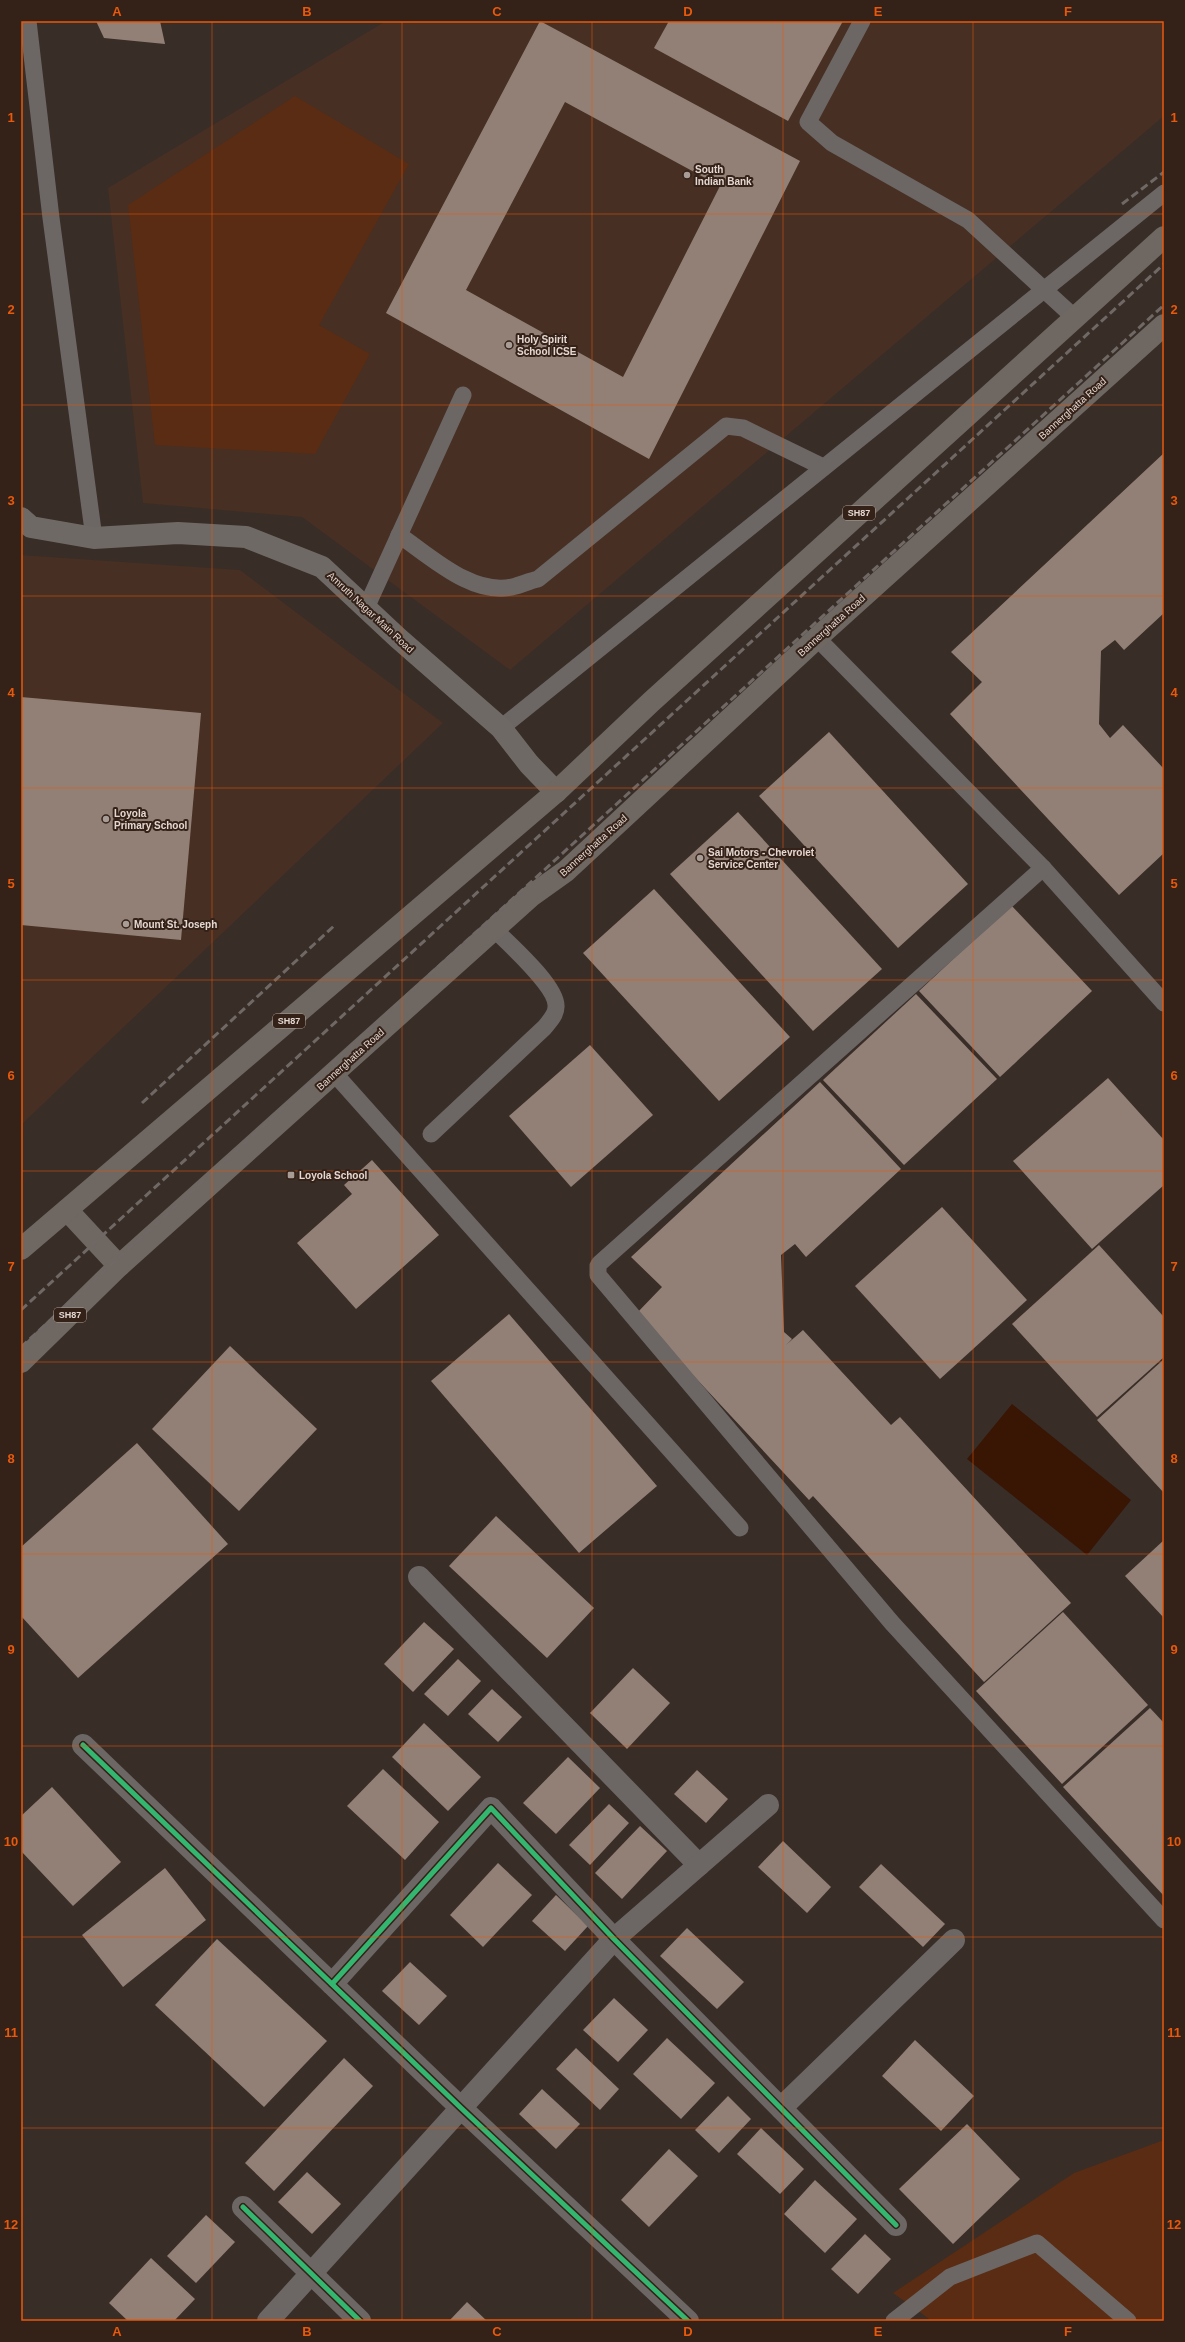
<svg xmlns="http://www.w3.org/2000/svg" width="1185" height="2342" font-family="Arial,sans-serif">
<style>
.built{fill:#472f23}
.green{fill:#5a2c13}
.water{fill:#391504}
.building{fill:#928077;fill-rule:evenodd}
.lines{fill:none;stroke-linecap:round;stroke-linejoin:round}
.lane{stroke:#6c6764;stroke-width:17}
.street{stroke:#6c6764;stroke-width:22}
.secondary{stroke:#6f6965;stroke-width:22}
.primary{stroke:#6f6762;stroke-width:22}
.rail{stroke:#6f6865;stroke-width:3;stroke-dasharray:8 4;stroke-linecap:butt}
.cycleway-casing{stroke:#342117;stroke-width:8}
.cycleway{stroke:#33b770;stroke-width:5}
.grid{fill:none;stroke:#e8590c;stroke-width:1;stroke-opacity:0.55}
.poi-dot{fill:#a89c96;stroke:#342117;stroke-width:1.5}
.labels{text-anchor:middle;stroke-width:4;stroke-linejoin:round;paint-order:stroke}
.shield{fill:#342117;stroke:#b0a19a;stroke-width:1}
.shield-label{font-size:9px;font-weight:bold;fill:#e5d8d2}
.poi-label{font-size:10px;font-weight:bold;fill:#e5d8d2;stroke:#342117;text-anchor:start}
.street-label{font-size:10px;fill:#e5d8d2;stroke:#342117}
.neatline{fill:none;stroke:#e8590c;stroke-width:1.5}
.grid-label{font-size:13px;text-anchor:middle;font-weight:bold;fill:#e8590c}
</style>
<rect width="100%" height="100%" fill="#382d27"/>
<!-- built -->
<g class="built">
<polygon points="386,21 1164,21 1164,116 510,670 302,517 143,503 108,188"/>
<polygon points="21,555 240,570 443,723 21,1125"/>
</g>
<!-- green -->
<g class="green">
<polygon points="295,96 409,164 319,325 370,354 315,454 155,445 128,205"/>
<polygon points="1164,2140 1164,2321 932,2321 893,2293 1074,2173"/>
</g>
<!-- water -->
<polygon class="water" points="1012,1404 1131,1500 1087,1555 967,1459"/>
<!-- building -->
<g class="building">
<polygon points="96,21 160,21 165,44 104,38"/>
<path d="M 540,21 L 800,161 L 649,459 L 386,313 ZM 565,102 L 720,186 L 623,377 L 466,290 Z"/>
<polygon points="669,21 843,21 788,121 654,48"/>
<polygon points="1164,453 1164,613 1124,650 1115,640 1101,651 1099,724 1110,738 1123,725 1164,769 1164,853 1119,895 950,714 982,682 951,652"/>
<polygon points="21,697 201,713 181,940 21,925"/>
<polygon points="829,732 968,884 898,948 759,796"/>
<polygon points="738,812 882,969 813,1031 670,874"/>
<polygon points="654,889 790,1037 719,1101 583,953"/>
<polygon points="1011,905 1092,991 1000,1077 919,991"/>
<polygon points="916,994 997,1079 904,1165 823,1080"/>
<polygon points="590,1045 653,1115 571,1187 509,1116"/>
<polygon points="1108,1078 1164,1140 1164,1185 1092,1249 1013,1161"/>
<polygon points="820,1082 901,1169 806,1257 795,1244 781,1255 784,1332 792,1339 786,1345 803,1330 891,1425 900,1417 1071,1603 984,1682 813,1496 809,1500 636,1314 662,1287 631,1257"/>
<polygon points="372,1160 439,1235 356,1309 297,1243 352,1194 344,1185"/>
<polygon points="942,1207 1027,1300 940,1379 855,1286"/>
<polygon points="1099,1245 1164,1317 1164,1357 1097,1417 1012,1324"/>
<polygon points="509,1314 657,1486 579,1553 431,1381"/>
<polygon points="230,1346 317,1429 239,1511 152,1429"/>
<polygon points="1164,1359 1164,1493 1097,1420"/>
<polygon points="137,1443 228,1544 78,1678 21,1616 21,1547"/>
<polygon points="496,1516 594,1608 547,1658 449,1566"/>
<polygon points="1164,1540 1164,1618 1125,1576"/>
<polygon points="1063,1612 1148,1705 1062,1784 976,1691"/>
<polygon points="424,1622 454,1649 413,1692 384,1664"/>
<polygon points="458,1659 481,1681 448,1716 424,1694"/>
<polygon points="633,1668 670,1703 627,1749 590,1713"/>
<polygon points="492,1689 522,1717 498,1742 468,1714"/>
<polygon points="1150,1708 1164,1723 1164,1896 1063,1787"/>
<polygon points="424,1723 481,1777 448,1811 392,1757"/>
<polygon points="568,1757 600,1788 556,1834 523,1803"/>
<polygon points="383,1769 439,1822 405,1860 347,1806"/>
<polygon points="697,1770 728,1799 706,1823 674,1794"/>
<polygon points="52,1787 121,1862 73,1906 21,1851 21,1816"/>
<polygon points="609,1804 629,1823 590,1865 569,1845"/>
<polygon points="640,1826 667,1851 622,1899 595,1873"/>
<polygon points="783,1841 831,1887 807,1913 758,1867"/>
<polygon points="498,1863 532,1895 483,1947 450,1915"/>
<polygon points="881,1864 945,1924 923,1947 859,1887"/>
<polygon points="165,1868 206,1920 123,1987 82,1935"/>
<polygon points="556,1895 588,1926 565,1951 532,1921"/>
<polygon points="687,1928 744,1982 717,2009 660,1956"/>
<polygon points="217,1939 327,2041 264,2107 155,2005"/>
<polygon points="410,1962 447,1996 419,2025 382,1991"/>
<polygon points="614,1998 648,2030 618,2062 583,2030"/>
<polygon points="667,2038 715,2083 681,2119 633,2074"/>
<polygon points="915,2040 974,2096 941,2131 882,2076"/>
<polygon points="576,2048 619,2089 600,2110 556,2069"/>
<polygon points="344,2058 373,2086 274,2191 245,2163"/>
<polygon points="542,2089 580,2124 556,2149 519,2114"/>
<polygon points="728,2096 751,2119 719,2153 695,2130"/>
<polygon points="967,2124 1020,2179 953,2244 899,2189"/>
<polygon points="761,2128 804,2169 780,2194 737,2154"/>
<polygon points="669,2149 698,2176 649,2227 621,2200"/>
<polygon points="307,2172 341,2204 312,2234 278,2202"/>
<polygon points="815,2180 857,2219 825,2253 784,2214"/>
<polygon points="206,2215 235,2242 196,2283 167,2256"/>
<polygon points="865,2234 891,2259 858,2294 831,2269"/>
<polygon points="151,2258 195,2299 174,2321 128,2321 109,2303"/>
<polygon points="467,2302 487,2321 449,2321"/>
</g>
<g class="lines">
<!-- lane -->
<g class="lane">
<polyline points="28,21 51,218 94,538"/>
<polyline points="862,21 808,122 832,143 968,220 1075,318"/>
<path d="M 399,535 C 430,556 472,596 512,587 C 521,585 529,581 538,579 L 726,426 L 743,428 L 823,467"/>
<polyline points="366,608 463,395"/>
<polyline points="817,638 1043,868 1164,1003"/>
<polyline points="501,728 1164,193"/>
<polyline points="1043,868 600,1263 598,1266 598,1275 892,1623 1164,1920"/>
<polyline points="334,1073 740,1528"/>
<path d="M 431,1134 L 544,1028 C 549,1022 556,1015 556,1007 C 558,987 509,944 494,929"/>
<polyline points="894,2321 950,2277 1037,2243 1128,2321"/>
</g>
<!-- street -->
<g class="street">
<polyline points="419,1577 699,1865"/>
<polyline points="83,1745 461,2108 688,2321"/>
<polyline points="332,1984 491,1808 614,1939 896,2225"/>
<polyline points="781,2108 954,1940"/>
<polyline points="243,2207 360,2321"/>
<polyline points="268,2321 614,1939 768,1805"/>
</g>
<!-- secondary -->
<polyline class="secondary" points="21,518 31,527 94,538 178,533 246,537 322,567 398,638 501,728 529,764 556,792"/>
<!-- primary -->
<g class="primary">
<polyline points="67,1210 119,1266"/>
<polyline points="21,1249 556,792 651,702 1164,237"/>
<polyline points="21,1362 119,1266 531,896 566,871 817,638 1164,325"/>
</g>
<!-- rail -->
<g class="rail">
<polyline points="1122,204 1164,172"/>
<polyline points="142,1103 335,925"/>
<polyline points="21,1310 1164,264"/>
<polyline points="21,1347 1164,305"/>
</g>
<defs>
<g id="cycleway">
<polyline points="83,1745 461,2108 688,2321"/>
<polyline points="332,1984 491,1808 614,1939 896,2225"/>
<polyline points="243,2207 360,2321"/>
</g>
</defs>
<!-- cycleway casing -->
<use href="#cycleway" class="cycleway-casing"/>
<!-- cycleway -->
<use href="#cycleway" class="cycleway"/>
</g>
<!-- grid -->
<path class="grid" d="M 212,21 L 212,2321M 402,21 L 402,2321M 592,21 L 592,2321M 783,21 L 783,2321M 973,21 L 973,2321M 21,214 L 1164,214M 21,405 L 1164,405M 21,596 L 1164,596M 21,788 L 1164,788M 21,980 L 1164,980M 21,1171 L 1164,1171M 21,1362 L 1164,1362M 21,1554 L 1164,1554M 21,1746 L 1164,1746M 21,1937 L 1164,1937M 21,2128 L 1164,2128"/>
<!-- markers -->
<g class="poi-dot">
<circle cx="687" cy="175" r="4"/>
<circle cx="509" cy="345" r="4"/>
<circle cx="106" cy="819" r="4"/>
<circle cx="700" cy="858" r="4"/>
<circle cx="126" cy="924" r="4"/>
<rect x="287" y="1171" width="8" height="8" rx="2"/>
</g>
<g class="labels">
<!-- shield labels -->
<g class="shield">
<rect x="843" y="506" width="32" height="14" rx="3"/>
<rect x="273" y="1014" width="32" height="14" rx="3"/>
<rect x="54" y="1308" width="32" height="14" rx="3"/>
</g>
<g class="shield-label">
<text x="859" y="516">SH87</text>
<text x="289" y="1024">SH87</text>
<text x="70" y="1318">SH87</text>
</g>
<!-- poi labels -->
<g class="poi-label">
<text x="695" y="173">South<tspan x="695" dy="12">Indian Bank</tspan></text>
<text x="517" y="343">Holy Spirit<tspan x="517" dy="12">School ICSE</tspan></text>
<text x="114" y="817">Loyola<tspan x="114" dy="12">Primary School</tspan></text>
<text x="708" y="856">Sai Motors - Chevrolet<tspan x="708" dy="12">Service Center</tspan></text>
<text x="134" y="928">Mount St. Joseph</text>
<text x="299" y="1179">Loyola School</text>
</g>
<!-- street labels -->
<g class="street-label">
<text transform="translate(1072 408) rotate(-42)" y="4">Bannerghatta Road</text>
<text transform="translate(371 612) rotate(43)" y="4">Amruth Nagar Main Road</text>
<text transform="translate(831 625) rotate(-42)" y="4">Bannerghatta Road</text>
<text transform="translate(593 845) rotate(-42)" y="4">Bannerghatta Road</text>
<text transform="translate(350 1059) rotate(-42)" y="4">Bannerghatta Road</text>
</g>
</g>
<!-- border -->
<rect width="1185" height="2342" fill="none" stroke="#342117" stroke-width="44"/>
<rect x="22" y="22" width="1141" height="2298" class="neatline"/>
<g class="grid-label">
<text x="117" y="16">A</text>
<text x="307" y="16">B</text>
<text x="497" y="16">C</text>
<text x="688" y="16">D</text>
<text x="878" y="16">E</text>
<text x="1068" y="16">F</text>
<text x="11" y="122">1</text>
<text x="1174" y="122">1</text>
<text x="11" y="314">2</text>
<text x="1174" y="314">2</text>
<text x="11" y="505">3</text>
<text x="1174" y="505">3</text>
<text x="11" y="697">4</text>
<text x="1174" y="697">4</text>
<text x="11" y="888">5</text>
<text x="1174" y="888">5</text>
<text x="11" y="1080">6</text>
<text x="1174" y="1080">6</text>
<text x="11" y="1271">7</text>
<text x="1174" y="1271">7</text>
<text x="11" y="1463">8</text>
<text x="1174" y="1463">8</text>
<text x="11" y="1654">9</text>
<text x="1174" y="1654">9</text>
<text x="11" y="1846">10</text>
<text x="1174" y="1846">10</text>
<text x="11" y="2037">11</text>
<text x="1174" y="2037">11</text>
<text x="11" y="2229">12</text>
<text x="1174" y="2229">12</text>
<text x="117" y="2336">A</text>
<text x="307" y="2336">B</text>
<text x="497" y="2336">C</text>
<text x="688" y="2336">D</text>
<text x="878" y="2336">E</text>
<text x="1068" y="2336">F</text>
</g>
</svg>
